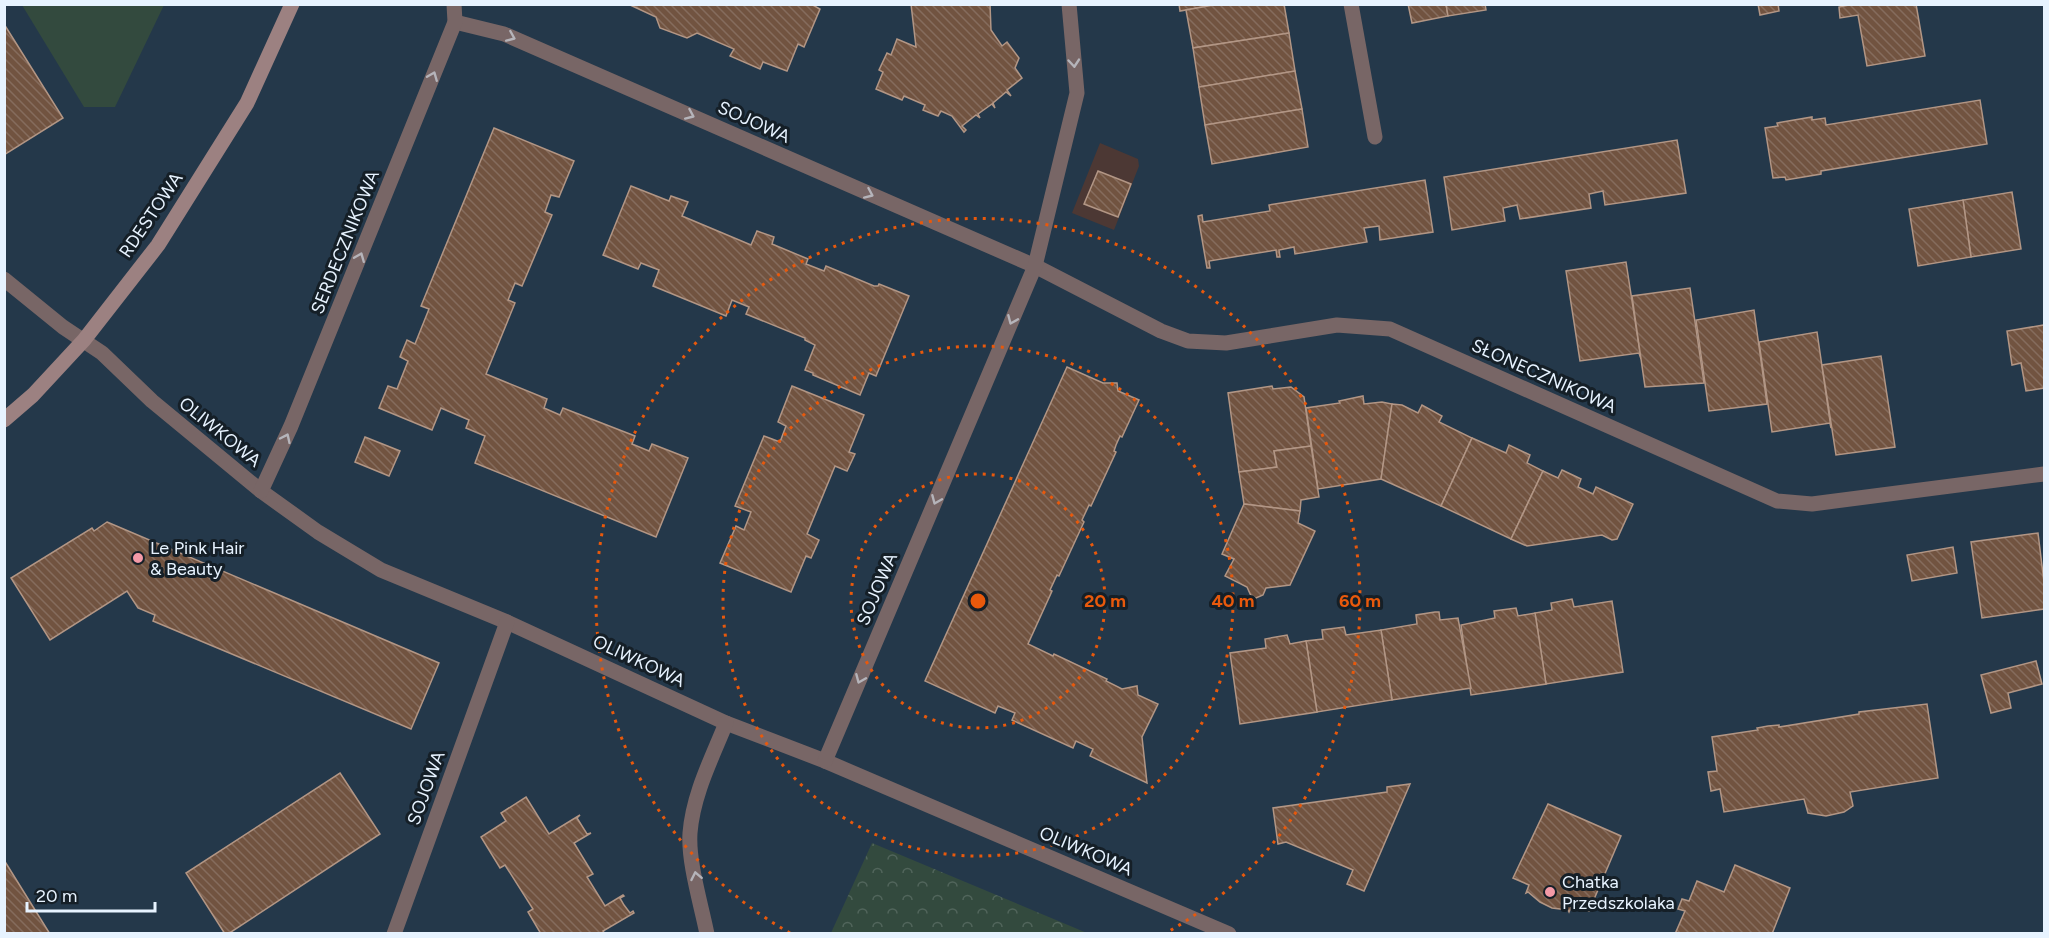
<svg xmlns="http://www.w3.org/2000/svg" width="2049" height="938" font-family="Figtree,sans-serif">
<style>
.industrial{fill:#4c3834}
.green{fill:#334a3e}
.forest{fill:url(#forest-crowns)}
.building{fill:url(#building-back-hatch);stroke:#b29685;stroke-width:1.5}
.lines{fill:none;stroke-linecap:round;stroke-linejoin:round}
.street{stroke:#786666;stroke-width:15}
.secondary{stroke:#9c8181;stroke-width:15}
.oneway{stroke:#b5b4ba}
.ring{fill:none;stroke:#e8590c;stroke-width:3;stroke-dasharray:3 6}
.poi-dot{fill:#f39aa7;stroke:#151f27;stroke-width:2}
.labels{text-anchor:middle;stroke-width:6;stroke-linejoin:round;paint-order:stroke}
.street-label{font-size:18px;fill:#e7f3ff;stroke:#151f27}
.poi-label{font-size:18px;fill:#e7f3ff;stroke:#151f27;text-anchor:start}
.centre{fill:#e8590c;stroke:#151f27;stroke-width:3}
.ring-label{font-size:18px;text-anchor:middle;font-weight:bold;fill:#e8590c;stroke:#151f27;stroke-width:6;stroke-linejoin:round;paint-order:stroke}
</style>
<defs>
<pattern id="forest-crowns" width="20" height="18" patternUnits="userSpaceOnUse" patternTransform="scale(1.5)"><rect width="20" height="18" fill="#334a3e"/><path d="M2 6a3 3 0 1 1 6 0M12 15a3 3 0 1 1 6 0" fill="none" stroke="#51655b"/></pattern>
<pattern id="building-back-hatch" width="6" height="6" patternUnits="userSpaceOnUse" patternTransform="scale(1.5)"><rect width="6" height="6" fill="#715340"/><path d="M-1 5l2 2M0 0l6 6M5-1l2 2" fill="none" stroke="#856c5d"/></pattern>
</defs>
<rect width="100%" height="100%" fill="#24384a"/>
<!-- industrial -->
<polygon class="industrial" points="1100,143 1138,159 1139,166 1114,230 1072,213"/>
<!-- green -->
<polygon class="green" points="22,5 164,5 115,107 84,107"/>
<!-- forest -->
<polygon class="forest" points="872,843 1087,933 831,933"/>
<!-- building -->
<g class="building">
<polygon points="628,4 811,4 820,9 804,47 798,44 787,71 763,62 760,69 730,56 734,49 697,33 687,38 660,28 656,17"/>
<polygon points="911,4 990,4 991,30 1002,46 1007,42 1019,58 1015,68 1022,78 1007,90 1011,96 1006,92 993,103 995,108 992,104 978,114 980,118 976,115 962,126 966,130 964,132 952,116 941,111 938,116 923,110 925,105 904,96 902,100 876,89 883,72 879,70 887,53 891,55 897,39 916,47"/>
<polygon points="1179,4 1219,4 1180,11"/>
<polygon points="1219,4 1284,4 1289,33 1193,48 1186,10"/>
<polygon points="1408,4 1446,4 1448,16 1412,23"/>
<polygon points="1446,4 1485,4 1486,10 1448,16"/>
<polygon points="1758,4 1778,4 1779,11 1760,15"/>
<polygon points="1854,4 1916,4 1925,56 1867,66 1858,15 1840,18 1839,7"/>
<polygon points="4,24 63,118 4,155"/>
<polygon points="1289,33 1295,71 1199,87 1193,48"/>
<polygon points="1295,71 1302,109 1205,125 1199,87"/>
<polygon points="1980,100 1987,144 1821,171 1821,174 1786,180 1785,177 1773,178 1765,128 1778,126 1777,123 1812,117 1812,120 1825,118 1826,125"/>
<polygon points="1302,109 1308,147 1212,164 1205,125"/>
<polygon points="494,128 574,161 559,197 551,195 545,212 552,215 522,286 515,283 508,300 515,303 486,374 547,399 544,408 560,415 563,408 635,436 632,444 649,451 652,444 688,458 656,537 475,463 485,436 466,428 469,420 441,408 432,430 379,408 388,386 397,389 408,361 400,357 407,340 415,344 429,309 421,306"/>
<polygon points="1677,140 1686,193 1605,205 1603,191 1589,194 1591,208 1520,219 1517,205 1503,208 1505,221 1452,230 1444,177"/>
<polygon points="1098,171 1131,184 1118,217 1084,204"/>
<polygon points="1425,180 1433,232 1380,240 1379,226 1364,228 1367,242 1295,254 1294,247 1279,250 1280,257 1277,257 1276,250 1209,261 1210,268 1207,268 1198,216 1202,215 1203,222 1270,211 1269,205"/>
<polygon points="631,186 669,201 671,196 688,202 682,216 751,245 757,231 774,237 772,244 808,259 806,264 824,271 826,266 874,286 878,286 879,284 909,296 876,376 869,373 860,395 813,375 813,373 805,370 815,345 805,340 805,338 746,314 749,307 732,300 726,316 653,286 659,270 641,263 638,269 603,255"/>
<polygon points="2012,192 2021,249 1971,257 1963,200"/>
<polygon points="1963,200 1971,257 1918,266 1909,209"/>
<polygon points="1626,262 1641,359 1639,353 1580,361 1566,271"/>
<polygon points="1690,288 1704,383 1645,387 1632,296"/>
<polygon points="1754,310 1767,404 1709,411 1696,320"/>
<polygon points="2044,325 2044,388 2026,391 2021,363 2012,365 2007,331"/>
<polygon points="1817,332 1831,428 1830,423 1772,432 1759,342"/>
<polygon points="1881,356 1895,447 1836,455 1822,365"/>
<polygon points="1067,367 1103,383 1117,383 1118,391 1139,400 1122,437 1120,436 1116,445 1114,451 1116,452 1091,506 1089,505 1082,520 1084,522 1059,576 1057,575 1050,590 1052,591 1028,644 1053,656 1054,654 1107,679 1106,681 1122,689 1137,686 1138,695 1158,704 1142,737 1147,783 1090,756 1093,749 1076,741 1073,748 1012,720 1015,713 998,706 995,713 925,681"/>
<polygon points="792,386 864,415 849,452 855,454 847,471 835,466 807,534 819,540 811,558 806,556 791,592 720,563 736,526 744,530 751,512 735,506 764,436 780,442 786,426 778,422"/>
<polygon points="1272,386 1273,389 1291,387 1304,397 1311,446 1274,451 1277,467 1239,472 1228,393"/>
<polygon points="1363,396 1364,404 1382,402 1392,404 1381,479 1318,489 1306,408 1340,403 1339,401"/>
<polygon points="1392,404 1402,405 1418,413 1422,405 1442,416 1439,422 1472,438 1441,506 1381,479"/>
<polygon points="365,437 400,451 389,476 355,462"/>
<polygon points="1472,438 1506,453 1509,445 1530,455 1527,463 1543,471 1511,539 1441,506"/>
<polygon points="1311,446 1319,497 1301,500 1300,511 1244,504 1239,472 1277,467 1274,451"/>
<polygon points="1562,470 1581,479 1578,487 1593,494 1596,487 1633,504 1617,539 1612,540 1602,535 1527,546 1511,539 1543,471 1558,478"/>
<polygon points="1244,504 1300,511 1298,523 1315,531 1290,585 1266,588 1263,595 1256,598 1251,596 1247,587 1225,576 1234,559 1222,554"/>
<polygon points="107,522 439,663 411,729 153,621 155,615 138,608 127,591 50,640 11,578 92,528 94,531"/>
<polygon points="2038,533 2044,582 2044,609 1982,618 1971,542"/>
<polygon points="1953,547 1957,573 1912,581 1907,555"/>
<polygon points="1572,599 1574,607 1612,601 1623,672 1546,684 1535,613 1552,610 1551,603"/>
<polygon points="1516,608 1518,616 1535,613 1546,684 1471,695 1461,625 1495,618 1494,611"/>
<polygon points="1435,612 1439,612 1440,620 1458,618 1471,688 1392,700 1381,630 1417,624 1416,615"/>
<polygon points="1344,627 1346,635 1381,630 1392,700 1317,712 1306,641 1323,639 1322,630"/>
<polygon points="1287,635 1290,644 1306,641 1317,712 1240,724 1230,653 1266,648 1265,639"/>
<polygon points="2036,661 2042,684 2008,693 2011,708 1991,713 1981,675"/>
<polygon points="1927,704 1938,778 1850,792 1853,806 1844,812 1826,816 1808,813 1804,799 1724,812 1720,789 1711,791 1708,772 1717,771 1712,737 1758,730 1757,728 1768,726 1779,725 1779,727 1859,714 1859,712"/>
<polygon points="340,773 380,834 228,934 225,934 186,873"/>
<polygon points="1410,784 1364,891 1347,884 1353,870 1286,842 1278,844 1273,808 1387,792 1387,787"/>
<polygon points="526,797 549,834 580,815 577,818 587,834 591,833 574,843 593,874 587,877 605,906 623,895 624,896 620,898 624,905 630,913 633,911 634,913 603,931 605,934 541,934 528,912 533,909 505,865 500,868 481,837 506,821 501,813"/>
<polygon points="1548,804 1621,836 1589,911 1572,905 1569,912 1568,910 1552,908 1540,902 1528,892 1526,893 1529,885 1513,878"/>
<polygon points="4,860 50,934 4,934"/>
<polygon points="1735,865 1790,888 1772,934 1675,934 1685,911 1678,909 1682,899 1689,901 1697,881 1724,892"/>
</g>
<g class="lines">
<!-- street -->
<g class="street">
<polyline points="1351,4 1375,137"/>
<polyline points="455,22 504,34 1035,266 1161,331 1188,341 1226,343 1337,325 1390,329 1777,501 1812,504 2044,474"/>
<polyline points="4,279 63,327 102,353 152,401 261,491 318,532 381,570 507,622 726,723 825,761 1229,934"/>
<polyline points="261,491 291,426 455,22 454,4"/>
<polyline points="825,761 1035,266 1077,93 1069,4"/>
<polyline points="394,934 507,622"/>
<path d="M 707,934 C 701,904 688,862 690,833 C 693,794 712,758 726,723"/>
</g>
<!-- secondary -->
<polyline class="secondary" points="4,420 33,395 84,340 158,245 247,103 292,4"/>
</g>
<!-- one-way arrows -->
<defs><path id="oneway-chevron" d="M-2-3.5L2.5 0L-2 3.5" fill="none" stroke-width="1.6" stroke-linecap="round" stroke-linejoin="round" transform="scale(1.5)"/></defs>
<g class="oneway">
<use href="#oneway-chevron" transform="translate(511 37) rotate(23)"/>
<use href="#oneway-chevron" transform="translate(1074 63) rotate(85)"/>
<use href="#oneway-chevron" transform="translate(433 76) rotate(-68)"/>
<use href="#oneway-chevron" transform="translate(690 115) rotate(24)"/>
<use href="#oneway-chevron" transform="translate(869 194) rotate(24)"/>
<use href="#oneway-chevron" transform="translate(360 257) rotate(-68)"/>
<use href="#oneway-chevron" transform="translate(1012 320) rotate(113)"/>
<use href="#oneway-chevron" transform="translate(286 438) rotate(-65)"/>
<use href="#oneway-chevron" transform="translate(936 500) rotate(113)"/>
<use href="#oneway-chevron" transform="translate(860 679) rotate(113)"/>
<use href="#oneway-chevron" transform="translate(696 876) rotate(-101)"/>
</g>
<!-- distance rings -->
<g class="ring">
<circle cx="978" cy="601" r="127"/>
<circle cx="978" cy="601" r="255"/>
<path d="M790 933A382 382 0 1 1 1166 933"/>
</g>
<!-- markers -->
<g class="poi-dot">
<circle cx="138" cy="558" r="6"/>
<circle cx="1550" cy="892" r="6"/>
</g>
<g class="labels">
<!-- street labels -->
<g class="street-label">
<text transform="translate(754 122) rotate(24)" y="6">SOJOWA</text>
<text transform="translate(151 215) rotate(-56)" y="6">RDESTOWA</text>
<text transform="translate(345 242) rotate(-68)" y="6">SERDECZNIKOWA</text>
<text transform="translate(1544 376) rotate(24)" y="6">SŁONECZNIKOWA</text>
<text transform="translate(220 432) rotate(39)" y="6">OLIWKOWA</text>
<text transform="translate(877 589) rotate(-67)" y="6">SOJOWA</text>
<text transform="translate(639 661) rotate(25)" y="6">OLIWKOWA</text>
<text transform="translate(426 788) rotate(-70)" y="6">SOJOWA</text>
<text transform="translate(1086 851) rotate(23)" y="6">OLIWKOWA</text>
</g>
<!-- poi labels -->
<g class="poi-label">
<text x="150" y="554">Le Pink Hair<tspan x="150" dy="21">&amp; Beauty</tspan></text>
<text x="1562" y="888">Chatka<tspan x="1562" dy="21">Przedszkolaka</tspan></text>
</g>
</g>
<circle cx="978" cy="601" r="9" class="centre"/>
<g class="ring-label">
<text x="1105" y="607">20 m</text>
<text x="1233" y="607">40 m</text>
<text x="1360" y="607">60 m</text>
</g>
<!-- border -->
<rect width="2049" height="938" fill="none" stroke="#e7f3ff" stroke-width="12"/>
<!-- scale -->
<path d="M27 902v9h128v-9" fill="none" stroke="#e7f3ff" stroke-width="3"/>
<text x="36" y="902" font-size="18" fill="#e7f3ff" stroke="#151f27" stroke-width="4.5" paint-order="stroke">20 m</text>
</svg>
